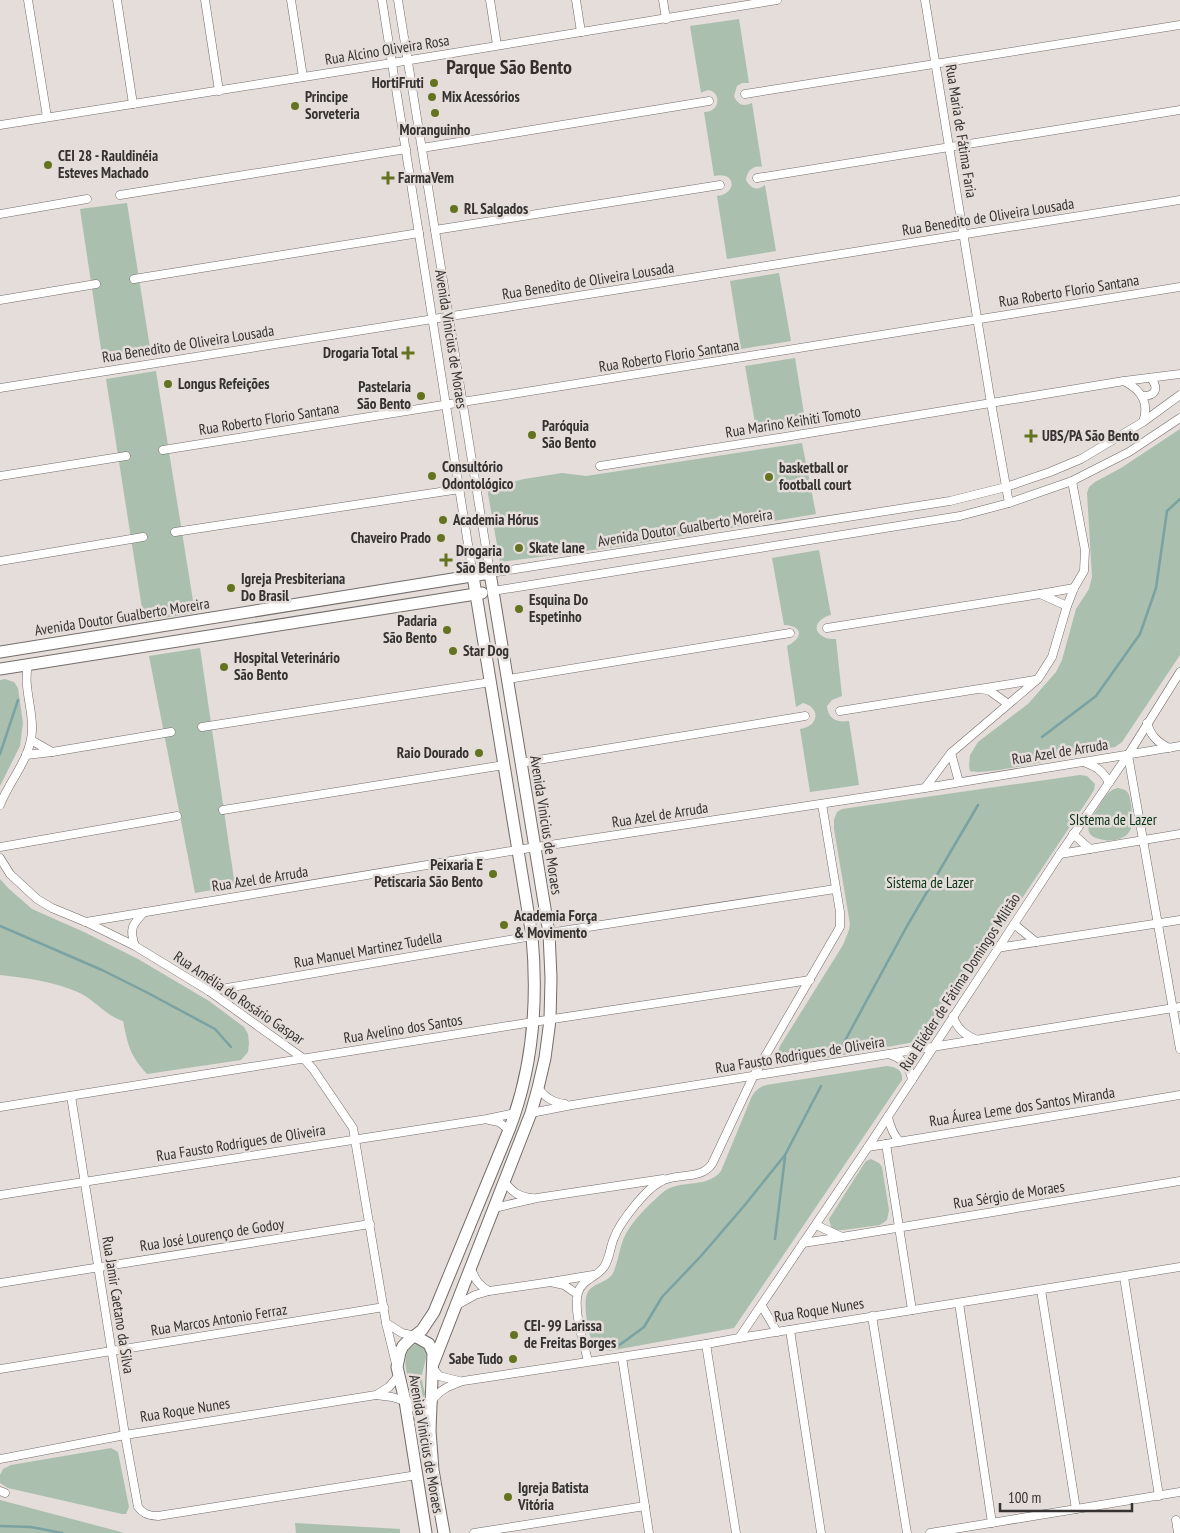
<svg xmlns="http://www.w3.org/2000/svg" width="1180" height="1533" font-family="'PT Sans Narrow',sans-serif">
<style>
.green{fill:#aabfad}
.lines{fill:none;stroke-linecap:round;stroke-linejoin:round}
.stream{stroke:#7aa2a2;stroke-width:2.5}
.minor-casing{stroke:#736c6a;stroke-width:9}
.secondary-casing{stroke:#736c6a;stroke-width:13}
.minor{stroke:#fff;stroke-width:8}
.secondary{stroke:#fff;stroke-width:11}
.poi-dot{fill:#63731f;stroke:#e4ddd9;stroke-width:2}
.labels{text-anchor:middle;stroke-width:5;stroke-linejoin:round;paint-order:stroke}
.street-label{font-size:15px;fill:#353231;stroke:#e4ddd9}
.poi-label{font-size:15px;font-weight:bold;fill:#353231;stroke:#e4ddd9;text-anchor:start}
.park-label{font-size:15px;fill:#063414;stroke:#e4ddd9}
.district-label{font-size:20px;font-weight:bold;fill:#352f2d;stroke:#e4ddd9}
</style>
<rect width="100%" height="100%" fill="#e4ddd9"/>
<!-- green -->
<g class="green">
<path d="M 739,19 L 749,83 L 742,83 L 737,86 L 734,96 C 738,105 743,107 752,103 L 762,167 C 753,165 747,171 746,180 C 751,189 757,191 765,185 L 776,251 L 727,259 L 717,196 C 737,194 737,171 714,176 L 704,112 C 726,112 718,81 701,93 L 690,26 Z"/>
<polygon points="127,203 151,354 103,362 80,209"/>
<polygon points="779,273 791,341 741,349 730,281"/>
<polygon points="795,358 806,426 757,434 745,366"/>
<polygon points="156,371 195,613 144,621 106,379"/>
<path d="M 1180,429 L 1180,655 L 1122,742 L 1115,747 C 1091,751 986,777 970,771 L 969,766 L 970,755 L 978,742 L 1028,704 L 1056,672 L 1062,660 L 1076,609 L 1089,589 L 1092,577 L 1087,493 L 1089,487 L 1095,482 L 1121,468 Z"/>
<polygon points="802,443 816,514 616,547 500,562 487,488 524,479 562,473 586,476"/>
<path d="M 819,550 L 831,615 C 818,618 810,630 824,637 C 827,639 832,639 836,639 L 842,696 L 832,700 L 827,706 C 828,719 837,723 849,721 L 859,785 L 810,792 L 800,729 C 818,727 822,708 803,703 L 796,707 L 787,646 C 803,638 804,626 784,625 L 772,558 Z"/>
<polygon points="200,648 235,886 195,893 149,656"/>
<polygon points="5,679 14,682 18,688 23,723 20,746 0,786 0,680"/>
<polygon points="1080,775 1087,776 1095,784 1094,790 1091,795 930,1036 920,1041 793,1064 783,1061 778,1052 780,1046 843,945 849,930 850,924 834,829 834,820 837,812 842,809"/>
<path d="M 1118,788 C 1119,788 1125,790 1125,790 C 1130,793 1130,799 1131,804 C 1133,820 1136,836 1115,840 C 1108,841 1102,840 1096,838 C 1080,832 1094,814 1099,806 C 1102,801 1106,794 1111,791 C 1113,789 1115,789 1118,788 Z"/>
<path d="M 0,879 L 8,888 L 32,909 L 84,932 L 138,959 L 209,1001 L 244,1027 L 248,1034 L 249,1043 L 248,1052 L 241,1060 L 147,1074 C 130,1055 128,1046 123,1021 C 106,1016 96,1001 80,993 C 56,982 27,978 0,975 Z"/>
<path d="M 887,1066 C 896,1067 903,1070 902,1080 L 734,1328 L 609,1351 C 604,1350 599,1350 595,1346 C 588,1339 583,1303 587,1294 C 592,1282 607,1284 613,1273 C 618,1263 619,1251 623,1240 C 631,1221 647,1207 662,1193 C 679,1178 706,1190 721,1171 L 752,1096 C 756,1090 759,1087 766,1085 Z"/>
<polygon points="871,1159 879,1163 882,1167 889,1210 887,1220 880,1225 843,1230 835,1230 831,1227 829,1219 862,1167 866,1161"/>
<path d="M 416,1344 C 435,1347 422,1365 422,1378 C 422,1383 424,1389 425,1394 L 423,1398 L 417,1399 L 414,1397 C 410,1382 396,1352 416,1344 Z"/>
<polygon points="111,1448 118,1452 129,1507 126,1514 122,1514 8,1488 0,1483 0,1475 3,1469 11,1465"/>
<polygon points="0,1500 121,1532 123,1533 0,1533"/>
<polygon points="295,1523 400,1529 400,1533 296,1533"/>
</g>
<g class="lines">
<!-- stream -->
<g class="stream">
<polyline points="1042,737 1096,696 1140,634 1156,588 1167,511 1180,499"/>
<polyline points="0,754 18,700"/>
<polyline points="0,926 102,970 148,993 215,1029 231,1047"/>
<polyline points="841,1048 907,926 978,805"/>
<polyline points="775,1239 785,1157"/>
<polyline points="614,1349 644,1327 662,1297 701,1256 744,1206 785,1155 821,1086"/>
<polyline points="0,1526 31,1527 62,1533"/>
</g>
<defs>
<g id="minor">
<polyline points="28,0 47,117"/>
<polyline points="117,0 133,104"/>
<polyline points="205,0 219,91"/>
<polyline points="291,0 303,77"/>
<polyline points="382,0 473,576"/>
<polyline points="398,0 490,573 950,501 1006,487 1050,472 1081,459 1143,422 1180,395"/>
<polyline points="490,0 497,45"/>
<polyline points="576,0 581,32"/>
<polyline points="663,0 666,19"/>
<polyline points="925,0 991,403 1009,503"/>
<polyline points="745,94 1180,25"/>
<polyline points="0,125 392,63 777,0"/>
<polyline points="422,148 709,101"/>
<polyline points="757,178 1180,110"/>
<polyline points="120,195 406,149"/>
<polyline points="0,214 87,199"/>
<polyline points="435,230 720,185"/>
<polyline points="134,279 419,233"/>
<polyline points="0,300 96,284"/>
<path d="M 1124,381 C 1141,390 1150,402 1143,422"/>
<polyline points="0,388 1180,200"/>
<path d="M 1142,396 C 1156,396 1159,389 1151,378"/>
<polyline points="163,450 1180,287"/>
<polyline points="600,466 785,437 1124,381 1180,374"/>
<polyline points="0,476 126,456"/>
<polyline points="175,532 460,489"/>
<polyline points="0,561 143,537"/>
<polyline points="493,591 960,516 1009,503 1072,481 1129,452 1180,418"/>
<polyline points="1067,606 1040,594 1074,588"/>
<polyline points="827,628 1040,594"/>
<polyline points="508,679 790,633"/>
<polyline points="982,689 990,691 1008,704"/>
<polyline points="840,711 1035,680"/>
<path d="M 1147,723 C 1151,736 1157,742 1169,748"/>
<polyline points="202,727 491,682"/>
<polyline points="52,752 171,732"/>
<polyline points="951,753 1038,679 1052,657 1067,606 1074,588 1084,571 1085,550 1072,481"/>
<polyline points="26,755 52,752 31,740"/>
<polyline points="1128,755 1180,1049"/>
<polyline points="520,763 805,716"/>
<path d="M 1086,763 C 1097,767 1104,772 1109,783"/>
<polyline points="925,788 951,753 959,782"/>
<path d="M 0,805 C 10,779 31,759 32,730 C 33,709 23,686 28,665"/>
<polyline points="223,810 504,765"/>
<polyline points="0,847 177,816"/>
<polyline points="1090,849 1180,834"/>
<polyline points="1060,854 1090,849 1073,834"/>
<polyline points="0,858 10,874 37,899 52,908 86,922 135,946 209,991 304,1059 313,1069 353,1128 386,1323 396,1364"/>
<polyline points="86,922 517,850 925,788 1180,746"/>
<polyline points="549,933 835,889"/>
<polyline points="1036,942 1180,920"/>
<path d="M 135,946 C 129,929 132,925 144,912"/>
<polyline points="997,948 1036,942 1014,924"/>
<polyline points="209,991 532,936"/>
<path d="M 953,1016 C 957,1029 965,1035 977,1040"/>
<path d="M 891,1055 C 903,1059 910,1067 912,1080"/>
<path d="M 538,1088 C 546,1098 552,1102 565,1104"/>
<path d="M 71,1096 L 125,1435 L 138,1507 C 143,1514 149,1516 158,1516 L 417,1475"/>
<polyline points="0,1107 533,1022 810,980"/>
<polyline points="531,1113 572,1105 1180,1007"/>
<path d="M 888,1117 C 890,1126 893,1135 900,1142"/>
<polyline points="489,1120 499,1122 509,1130"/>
<polyline points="886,1144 912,1310"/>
<polyline points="868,1147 1180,1095"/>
<path d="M 504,1181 C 512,1192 519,1197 532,1198"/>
<polyline points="0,1195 487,1119 515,1113"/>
<polyline points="494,1208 537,1198 663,1179"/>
<polyline points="842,1237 1180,1181"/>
<polyline points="803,1243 842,1237 816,1225"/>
<polyline points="1124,1277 1159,1496"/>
<polyline points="0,1283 370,1224"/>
<polyline points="1041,1290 1076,1509"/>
<polyline points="489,1291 551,1282"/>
<polyline points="577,1294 564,1285 551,1282 593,1275"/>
<polyline points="959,1303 992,1523"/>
<path d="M 457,1305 L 475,1295 L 489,1291 C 479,1286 475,1279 471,1269"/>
<polyline points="762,1306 777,1332"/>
<polyline points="872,1316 907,1533"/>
<polyline points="386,1323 402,1333 415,1336"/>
<polyline points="790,1330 821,1533"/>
<polyline points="739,1338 868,1147 1060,854 1128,755 1180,672"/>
<polyline points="706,1344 736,1533"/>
<polyline points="622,1357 649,1533"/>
<path d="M 588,1361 C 584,1344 573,1311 578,1293 C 581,1280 597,1277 604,1267 C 610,1258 610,1247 614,1238 C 620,1222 645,1190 660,1182 C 676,1172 700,1181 712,1164 L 753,1077 L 840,927 L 840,912 L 822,804"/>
<polyline points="433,1368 439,1376 459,1381"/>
<polyline points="0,1369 384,1307"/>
<polyline points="399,1375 389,1387 376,1395 392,1397 405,1401"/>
<path d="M 431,1402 C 440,1389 449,1386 463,1381 L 706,1344 L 739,1338 L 1180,1267"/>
<polyline points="0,1459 125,1435 376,1395"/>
<polyline points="0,1491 5,1493"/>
<polyline points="1176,1520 1178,1533"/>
<polyline points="474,1533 645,1506"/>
<polyline points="930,1533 1180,1492"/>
</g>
<g id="secondary">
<polyline points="0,652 490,573 549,933 551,978 550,1020 545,1058 538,1088 531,1113 433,1364"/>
<polyline points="0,669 482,593"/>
<polyline points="415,1336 429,1344 433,1353 430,1431 433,1470 444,1533"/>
<path d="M 405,1401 C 414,1408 422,1410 431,1402"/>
<path d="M 426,1533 L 405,1401 L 397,1367 L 400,1352 L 403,1346 L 408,1341 L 422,1330 L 434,1312 L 509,1130 C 533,1068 538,1001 532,936 L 473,576"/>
</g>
</defs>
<!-- minor casing -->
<use href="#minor" class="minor-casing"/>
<!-- secondary casing -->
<use href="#secondary" class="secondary-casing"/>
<!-- minor -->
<use href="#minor" class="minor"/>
<!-- secondary -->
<use href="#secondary" class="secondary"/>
</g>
<!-- markers -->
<g class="poi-dot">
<circle cx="434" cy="83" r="5"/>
<circle cx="432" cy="97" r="5"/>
<circle cx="295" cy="106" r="5"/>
<circle cx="435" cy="113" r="5"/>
<circle cx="48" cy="165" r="5"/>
<path d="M385.5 170.5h5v5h5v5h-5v5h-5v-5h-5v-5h5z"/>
<circle cx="454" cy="209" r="5"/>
<path d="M405.5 345.5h5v5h5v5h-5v5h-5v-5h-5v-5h5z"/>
<circle cx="168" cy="384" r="5"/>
<circle cx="421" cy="396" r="5"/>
<circle cx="532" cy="435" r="5"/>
<path d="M1028.5 428.5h5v5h5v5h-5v5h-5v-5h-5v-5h5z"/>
<circle cx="432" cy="476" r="5"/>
<circle cx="769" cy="477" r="5"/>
<circle cx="443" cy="520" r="5"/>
<circle cx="441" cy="538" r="5"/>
<circle cx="519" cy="548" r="5"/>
<path d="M443.5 552.5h5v5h5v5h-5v5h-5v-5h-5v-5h5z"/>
<circle cx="231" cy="588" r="5"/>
<circle cx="519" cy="609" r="5"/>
<circle cx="447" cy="630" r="5"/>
<circle cx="453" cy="651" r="5"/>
<circle cx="224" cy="667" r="5"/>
<circle cx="479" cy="753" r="5"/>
<circle cx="493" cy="874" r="5"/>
<circle cx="504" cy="925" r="5"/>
<circle cx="514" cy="1335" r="5"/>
<circle cx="513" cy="1359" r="5"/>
<circle cx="508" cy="1497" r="5"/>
</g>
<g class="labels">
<!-- street labels -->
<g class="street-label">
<text transform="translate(387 50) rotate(-9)" y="5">Rua Alcino Oliveira Rosa</text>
<text transform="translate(961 131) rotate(81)" y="5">Rua Maria de Fátima Faria</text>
<text transform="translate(988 217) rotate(-9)" y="5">Rua Benedito de Oliveira Lousada</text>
<text transform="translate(588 281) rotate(-9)" y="5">Rua Benedito de Oliveira Lousada</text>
<text transform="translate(1069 291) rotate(-9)" y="5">Rua Roberto Florio Santana</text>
<text transform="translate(451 339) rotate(81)" y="5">Avenida Vinicius de Moraes</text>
<text transform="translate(188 344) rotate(-9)" y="5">Rua Benedito de Oliveira Lousada</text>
<text transform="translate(669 356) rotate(-9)" y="5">Rua Roberto Florio Santana</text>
<text transform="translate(269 419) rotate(-9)" y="5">Rua Roberto Florio Santana</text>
<text transform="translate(793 422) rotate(-9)" y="5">Rua Marino Keihiti Tomoto</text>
<text transform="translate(685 528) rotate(-9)" y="5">Avenida Doutor Gualberto Moreira</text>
<text transform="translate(122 617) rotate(-9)" y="5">Avenida Doutor Gualberto Moreira</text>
<text transform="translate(1060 752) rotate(-9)" y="5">Rua Azel de Arruda</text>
<text transform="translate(660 815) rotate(-9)" y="5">Rua Azel de Arruda</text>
<text transform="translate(546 825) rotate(81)" y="5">Avenida Vinicius de Moraes</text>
<text transform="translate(260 879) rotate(-9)" y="5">Rua Azel de Arruda</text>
<text transform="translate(368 950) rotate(-10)" y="5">Rua Manuel Martinez Tudella</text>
<text transform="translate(960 982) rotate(-57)" y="5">Rua Eliéder de Fátima Domingos Militão</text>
<text transform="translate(239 998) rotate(34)" y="5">Rua Amélia do Rosário Gaspar</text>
<text transform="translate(403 1029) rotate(-9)" y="5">Rua Avelino dos Santos</text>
<text transform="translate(800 1055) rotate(-9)" y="5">Rua Fausto Rodrigues de Oliveira</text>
<text transform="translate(1022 1107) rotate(-9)" y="5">Rua Áurea Leme dos Santos Miranda</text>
<text transform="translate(241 1143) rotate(-9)" y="5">Rua Fausto Rodrigues de Oliveira</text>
<text transform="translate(1009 1195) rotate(-9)" y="5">Rua Sérgio de Moraes</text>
<text transform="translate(212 1235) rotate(-9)" y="5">Rua José Lourenço de Godoy</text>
<text transform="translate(118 1305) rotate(81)" y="5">Rua Jamir Caetano da Silva</text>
<text transform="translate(819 1310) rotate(-9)" y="5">Rua Roque Nunes</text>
<text transform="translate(219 1320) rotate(-9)" y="5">Rua Marcos Antonio Ferraz</text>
<text transform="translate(185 1410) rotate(-9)" y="5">Rua Roque Nunes</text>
<text transform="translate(426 1444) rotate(80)" y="5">Avenida Vinicius de Moraes</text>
</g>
<!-- poi labels -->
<g class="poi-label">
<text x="424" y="88" text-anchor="end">HortiFruti</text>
<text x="305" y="102">Principe<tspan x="305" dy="17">Sorveteria</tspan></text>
<text x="442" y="102">Mix Acessórios</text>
<text x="435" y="135" text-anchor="middle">Moranguinho</text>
<text x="58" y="161">CEI 28 - Rauldinéia<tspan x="58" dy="17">Esteves Machado</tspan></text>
<text x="398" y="183">FarmaVem</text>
<text x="464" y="214">RL Salgados</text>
<text x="398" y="358" text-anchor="end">Drogaria Total</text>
<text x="178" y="389">Longus Refeições</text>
<text x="411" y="392" text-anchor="end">Pastelaria<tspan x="411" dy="17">São Bento</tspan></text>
<text x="542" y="431">Paróquia<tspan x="542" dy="17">São Bento</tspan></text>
<text x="1042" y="441">UBS/PA São Bento</text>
<text x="442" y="472">Consultório<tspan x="442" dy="17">Odontológico</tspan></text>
<text x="779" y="473">basketball or<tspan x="779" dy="17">football court</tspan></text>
<text x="453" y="525">Academia Hórus</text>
<text x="431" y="543" text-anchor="end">Chaveiro Prado</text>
<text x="529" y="553">Skate lane</text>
<text x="456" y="556">Drogaria<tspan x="456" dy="17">São Bento</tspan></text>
<text x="241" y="584">Igreja Presbiteriana<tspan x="241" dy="17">Do Brasil</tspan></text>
<text x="529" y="605">Esquina Do<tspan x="529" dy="17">Espetinho</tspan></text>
<text x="437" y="626" text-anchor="end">Padaria<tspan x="437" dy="17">São Bento</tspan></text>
<text x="463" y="656">Star Dog</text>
<text x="234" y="663">Hospital Veterinário<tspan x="234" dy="17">São Bento</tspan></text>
<text x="469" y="758" text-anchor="end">Raio Dourado</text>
<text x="483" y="870" text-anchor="end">Peixaria E<tspan x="483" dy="17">Petiscaria São Bento</tspan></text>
<text x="514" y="921">Academia Força<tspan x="514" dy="17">&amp; Movimento</tspan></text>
<text x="524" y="1331">CEI- 99 Larissa<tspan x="524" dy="17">de Freitas Borges</tspan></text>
<text x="503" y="1364" text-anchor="end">Sabe Tudo</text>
<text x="518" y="1493">Igreja Batista<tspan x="518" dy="17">Vitória</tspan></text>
</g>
<!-- park labels -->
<g class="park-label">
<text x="1113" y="825">SIstema de Lazer</text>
<text x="930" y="888">Sistema de Lazer</text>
</g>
<!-- district labels -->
<g class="district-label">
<text x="509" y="74">Parque São Bento</text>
</g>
</g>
<!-- scale -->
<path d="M1000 1503v8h132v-8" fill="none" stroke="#353231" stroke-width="2.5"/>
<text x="1008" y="1503" font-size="15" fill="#353231" stroke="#e4ddd9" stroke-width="4" paint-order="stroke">100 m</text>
</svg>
